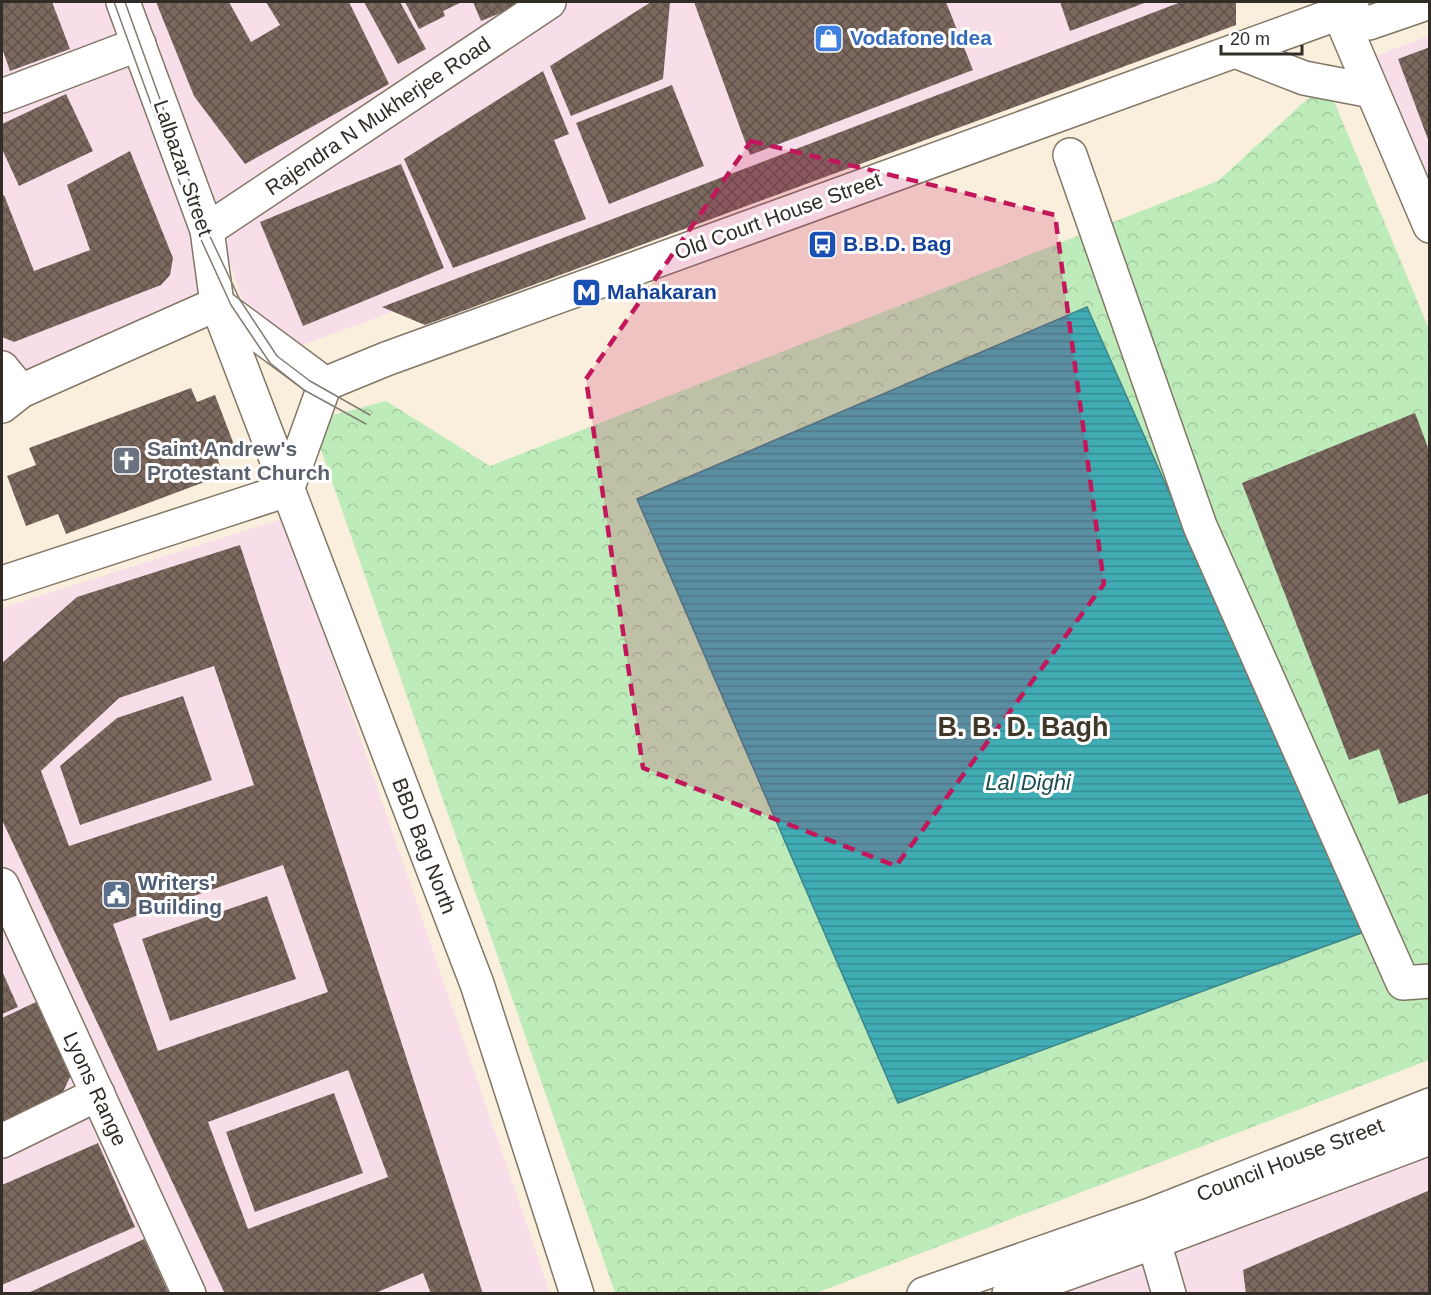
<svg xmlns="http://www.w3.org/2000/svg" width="1431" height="1295" font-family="Helvetica,sans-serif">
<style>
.commercial{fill:#f7dee9}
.forest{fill:url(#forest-crowns)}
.water{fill:url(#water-rules);stroke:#3c868a;stroke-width:1.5}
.building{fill:url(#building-cross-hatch);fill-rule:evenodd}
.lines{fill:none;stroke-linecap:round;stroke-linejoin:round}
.minor-casing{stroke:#827767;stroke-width:36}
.major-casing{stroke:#827767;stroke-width:36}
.minor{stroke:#fff;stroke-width:33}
.major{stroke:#fff;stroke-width:33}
.tram{stroke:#837b70;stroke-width:1.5}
.marked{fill:#c2185b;fill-opacity:0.2;stroke:#c2185b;stroke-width:4.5;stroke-dasharray:12 8;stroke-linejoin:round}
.labels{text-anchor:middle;stroke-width:6;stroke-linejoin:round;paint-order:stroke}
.shop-label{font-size:21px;font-weight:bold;fill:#366cbe;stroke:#fff;text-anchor:start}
.street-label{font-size:21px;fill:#312c26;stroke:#fff}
.transit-label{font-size:21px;font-weight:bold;fill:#164399;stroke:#fff;text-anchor:start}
.worship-label{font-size:21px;font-weight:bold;fill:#5b616d;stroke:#fff;text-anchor:start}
.service-label{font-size:21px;font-weight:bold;fill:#4e5e75;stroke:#fff;text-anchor:start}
.water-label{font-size:22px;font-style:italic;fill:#1d4c50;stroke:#fff}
.district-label{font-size:27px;font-weight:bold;fill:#413829;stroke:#fff}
</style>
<defs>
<pattern id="forest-crowns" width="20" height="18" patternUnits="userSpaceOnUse" patternTransform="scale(1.5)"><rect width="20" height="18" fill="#bdebba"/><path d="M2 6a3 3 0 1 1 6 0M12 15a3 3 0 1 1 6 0" fill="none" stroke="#a3caa0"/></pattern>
<pattern id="water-rules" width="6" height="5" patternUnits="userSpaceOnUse" patternTransform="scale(1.5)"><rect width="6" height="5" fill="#40adb5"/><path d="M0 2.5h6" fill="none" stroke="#368d93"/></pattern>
<pattern id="building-cross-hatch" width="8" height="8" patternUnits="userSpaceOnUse" patternTransform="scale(1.5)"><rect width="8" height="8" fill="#7b6960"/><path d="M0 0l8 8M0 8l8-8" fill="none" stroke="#60524b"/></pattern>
</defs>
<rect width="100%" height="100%" fill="#faeedc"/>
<!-- commercial -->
<g class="commercial">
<polygon points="2,2 111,2 218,290 2,397"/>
<polygon points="137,2 1234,2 264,359"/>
<polygon points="1429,36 1429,219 1362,61"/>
<polygon points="285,518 550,1293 2,1293 2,608"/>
<polygon points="1429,1145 1429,1293 1049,1294"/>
</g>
<!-- forest -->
<polygon class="forest" points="1326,82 1429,329 1429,1060 816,1293 615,1293 311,421 386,401 490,466 1218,181"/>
<!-- water -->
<polygon class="water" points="1087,307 1364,932 898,1103 637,499"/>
<!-- building -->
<g class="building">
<polygon points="2,2 52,2 70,49 10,71 2,48"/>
<polygon points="156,2 229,2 251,42 280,25 266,2 349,2 389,84 245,164 194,96"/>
<polygon points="364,2 400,2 426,49 398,64"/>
<polygon points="405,2 462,2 443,11 445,16 419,29"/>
<polygon points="473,2 527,2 481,21"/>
<polygon points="651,2 670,2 663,79 571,116 550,66"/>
<polygon points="694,2 946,2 973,70 750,155"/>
<polygon points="1060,2 1147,2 1070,31"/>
<polygon points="1181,2 1236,2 1236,25 425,325 382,307"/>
<polygon points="1430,47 1430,142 1429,142 1398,59"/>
<polygon points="543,71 569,134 554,140 586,219 453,268 404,159"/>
<polygon points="672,85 704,166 609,204 576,123"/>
<polygon points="66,94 93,151 19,186 2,149 2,124"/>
<polygon points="130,151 173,258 170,275 161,285 14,342 2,337 2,197 4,195 34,271 90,250 67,185"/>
<polygon points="401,164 444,268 303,326 260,222"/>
<polygon points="191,388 197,402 215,395 236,450 217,457 223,475 66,534 58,514 26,526 7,476 36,465 29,448"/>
<polygon points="1415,413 1430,453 1430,793 1399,804 1379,749 1349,760 1242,483"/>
<path d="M 240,545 L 483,1294 L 431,1294 L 423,1273 L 373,1294 L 225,1294 L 2,820 L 2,663 L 77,597 ZM 214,666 L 254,785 L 69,846 L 41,771 L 119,698 ZM 283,865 L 328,992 L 158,1051 L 113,924 ZM 348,1070 L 388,1177 L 248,1229 L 208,1122 Z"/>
<polygon points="183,696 212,780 80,825 60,766 117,718"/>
<polygon points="267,896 296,979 170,1021 142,939"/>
<polygon points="2,971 18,1007 2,1014"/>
<polygon points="36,1002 71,1075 61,1096 2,1125 2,1018"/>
<polygon points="334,1093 363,1173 255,1212 226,1132"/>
<polygon points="98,1143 135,1227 2,1285 2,1185"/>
<polygon points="1430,1190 1430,1294 1246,1294 1243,1270"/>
<polygon points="144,1239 169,1294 26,1294"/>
</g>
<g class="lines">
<defs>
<g id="minor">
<polyline points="1339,13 1430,226"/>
<polyline points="2,96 139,44"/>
<polyline points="1070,155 1200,526 1403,983 1430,981"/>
<polyline points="207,230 549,2"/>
<polyline points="2,368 21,391"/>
<polyline points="2,885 189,1294"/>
<polyline points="2,1141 98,1094"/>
<polyline points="1154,1242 1169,1294"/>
</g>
<g id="major">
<polyline points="123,2 207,230 217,304 477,984 577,1294"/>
<polyline points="1339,13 1369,23 1430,2"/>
<polyline points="1235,51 1304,78 1372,91"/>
<polyline points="217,304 325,384"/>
<polyline points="2,406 21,391 217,304"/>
<polyline points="2,583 287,490 325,384 386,359 1339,13 1352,2"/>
<polyline points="924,1294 1150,1215 1430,1105"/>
<polyline points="1009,1294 1154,1242 1430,1138"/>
</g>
</defs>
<!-- minor casing -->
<use href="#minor" class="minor-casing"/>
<!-- major casing -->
<use href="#major" class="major-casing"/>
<!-- minor -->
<use href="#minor" class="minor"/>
<!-- major -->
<use href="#major" class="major"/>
<!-- tram -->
<g class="tram">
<polyline points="114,2 198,233 231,305 270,363 304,390 366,424"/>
<polyline points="125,2 207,230 240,300 277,356 310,381 370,415"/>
</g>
</g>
<!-- marked area -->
<path class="marked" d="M 751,141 L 1055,215 L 1104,584 L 896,866 L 643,768 L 586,379 Z"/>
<!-- icons -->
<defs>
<symbol id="shop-square" viewBox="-11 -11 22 22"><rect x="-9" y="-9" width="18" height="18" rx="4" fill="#3f7fe0" stroke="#fff"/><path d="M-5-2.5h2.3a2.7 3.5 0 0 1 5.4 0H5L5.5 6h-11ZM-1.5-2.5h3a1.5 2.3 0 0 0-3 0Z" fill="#fff"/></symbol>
<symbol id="bus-square" viewBox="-11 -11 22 22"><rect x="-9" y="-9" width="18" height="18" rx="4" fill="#1a4fb4" stroke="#fff"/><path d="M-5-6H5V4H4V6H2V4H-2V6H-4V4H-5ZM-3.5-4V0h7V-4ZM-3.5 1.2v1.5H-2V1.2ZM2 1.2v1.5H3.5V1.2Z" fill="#fff"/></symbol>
<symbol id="metro-square" viewBox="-11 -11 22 22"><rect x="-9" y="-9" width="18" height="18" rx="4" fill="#1a4fb4" stroke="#fff"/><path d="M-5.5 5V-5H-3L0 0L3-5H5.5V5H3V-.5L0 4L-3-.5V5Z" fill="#fff"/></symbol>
<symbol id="church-square" viewBox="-11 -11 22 22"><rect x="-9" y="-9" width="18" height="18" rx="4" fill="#6b7280" stroke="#fff"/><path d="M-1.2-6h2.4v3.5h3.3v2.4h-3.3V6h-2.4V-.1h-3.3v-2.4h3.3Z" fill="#fff"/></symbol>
<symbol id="civic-square" viewBox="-11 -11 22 22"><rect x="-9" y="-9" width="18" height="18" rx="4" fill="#5c6f8a" stroke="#fff"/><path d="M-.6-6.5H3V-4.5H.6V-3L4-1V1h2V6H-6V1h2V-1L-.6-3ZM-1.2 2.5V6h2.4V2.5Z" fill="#fff"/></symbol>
</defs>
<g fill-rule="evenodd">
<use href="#shop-square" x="812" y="22" width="33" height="33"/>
<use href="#bus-square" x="806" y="228" width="33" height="33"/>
<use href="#metro-square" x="570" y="276" width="33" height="33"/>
<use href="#church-square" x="110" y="444" width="33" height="33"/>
<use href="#civic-square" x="100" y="878" width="33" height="33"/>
</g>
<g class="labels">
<!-- shop labels -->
<g class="shop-label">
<text x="850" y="45">Vodafone Idea</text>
</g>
<!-- street labels -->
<g class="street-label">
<text transform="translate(378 116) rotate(-34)" y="7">Rajendra N Mukherjee Road</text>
<text transform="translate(183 168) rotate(71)" y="7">Lalbazar Street</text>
<text transform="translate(778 216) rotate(-20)" y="7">Old Court House Street</text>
<text transform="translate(424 846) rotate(69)" y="7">BBD Bag North</text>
<text transform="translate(95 1089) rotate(65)" y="7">Lyons Range</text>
<text transform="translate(1290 1160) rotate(-21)" y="7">Council House Street</text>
</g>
<!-- transit labels -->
<g class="transit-label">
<text x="843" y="251">B.B.D. Bag</text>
<text x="607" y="299">Mahakaran</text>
</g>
<!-- worship labels -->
<g class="worship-label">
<text x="147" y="456">Saint Andrew's<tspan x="147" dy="24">Protestant Church</tspan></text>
</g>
<!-- service labels -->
<g class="service-label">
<text x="138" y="890">Writers'<tspan x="138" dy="24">Building</tspan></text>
</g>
<!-- water labels -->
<g class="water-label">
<text x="1028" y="790">Lal Dighi</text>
</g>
<!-- district labels -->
<g class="district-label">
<text x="1023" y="736">B. B. D. Bagh</text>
</g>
</g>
<!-- border -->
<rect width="1431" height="1295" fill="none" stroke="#312c26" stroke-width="6"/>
<!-- scale -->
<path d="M1221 45v9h81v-9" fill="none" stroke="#312c26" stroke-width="3"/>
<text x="1230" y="45" font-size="18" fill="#312c26" stroke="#ffffff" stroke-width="4.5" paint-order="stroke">20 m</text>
</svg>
